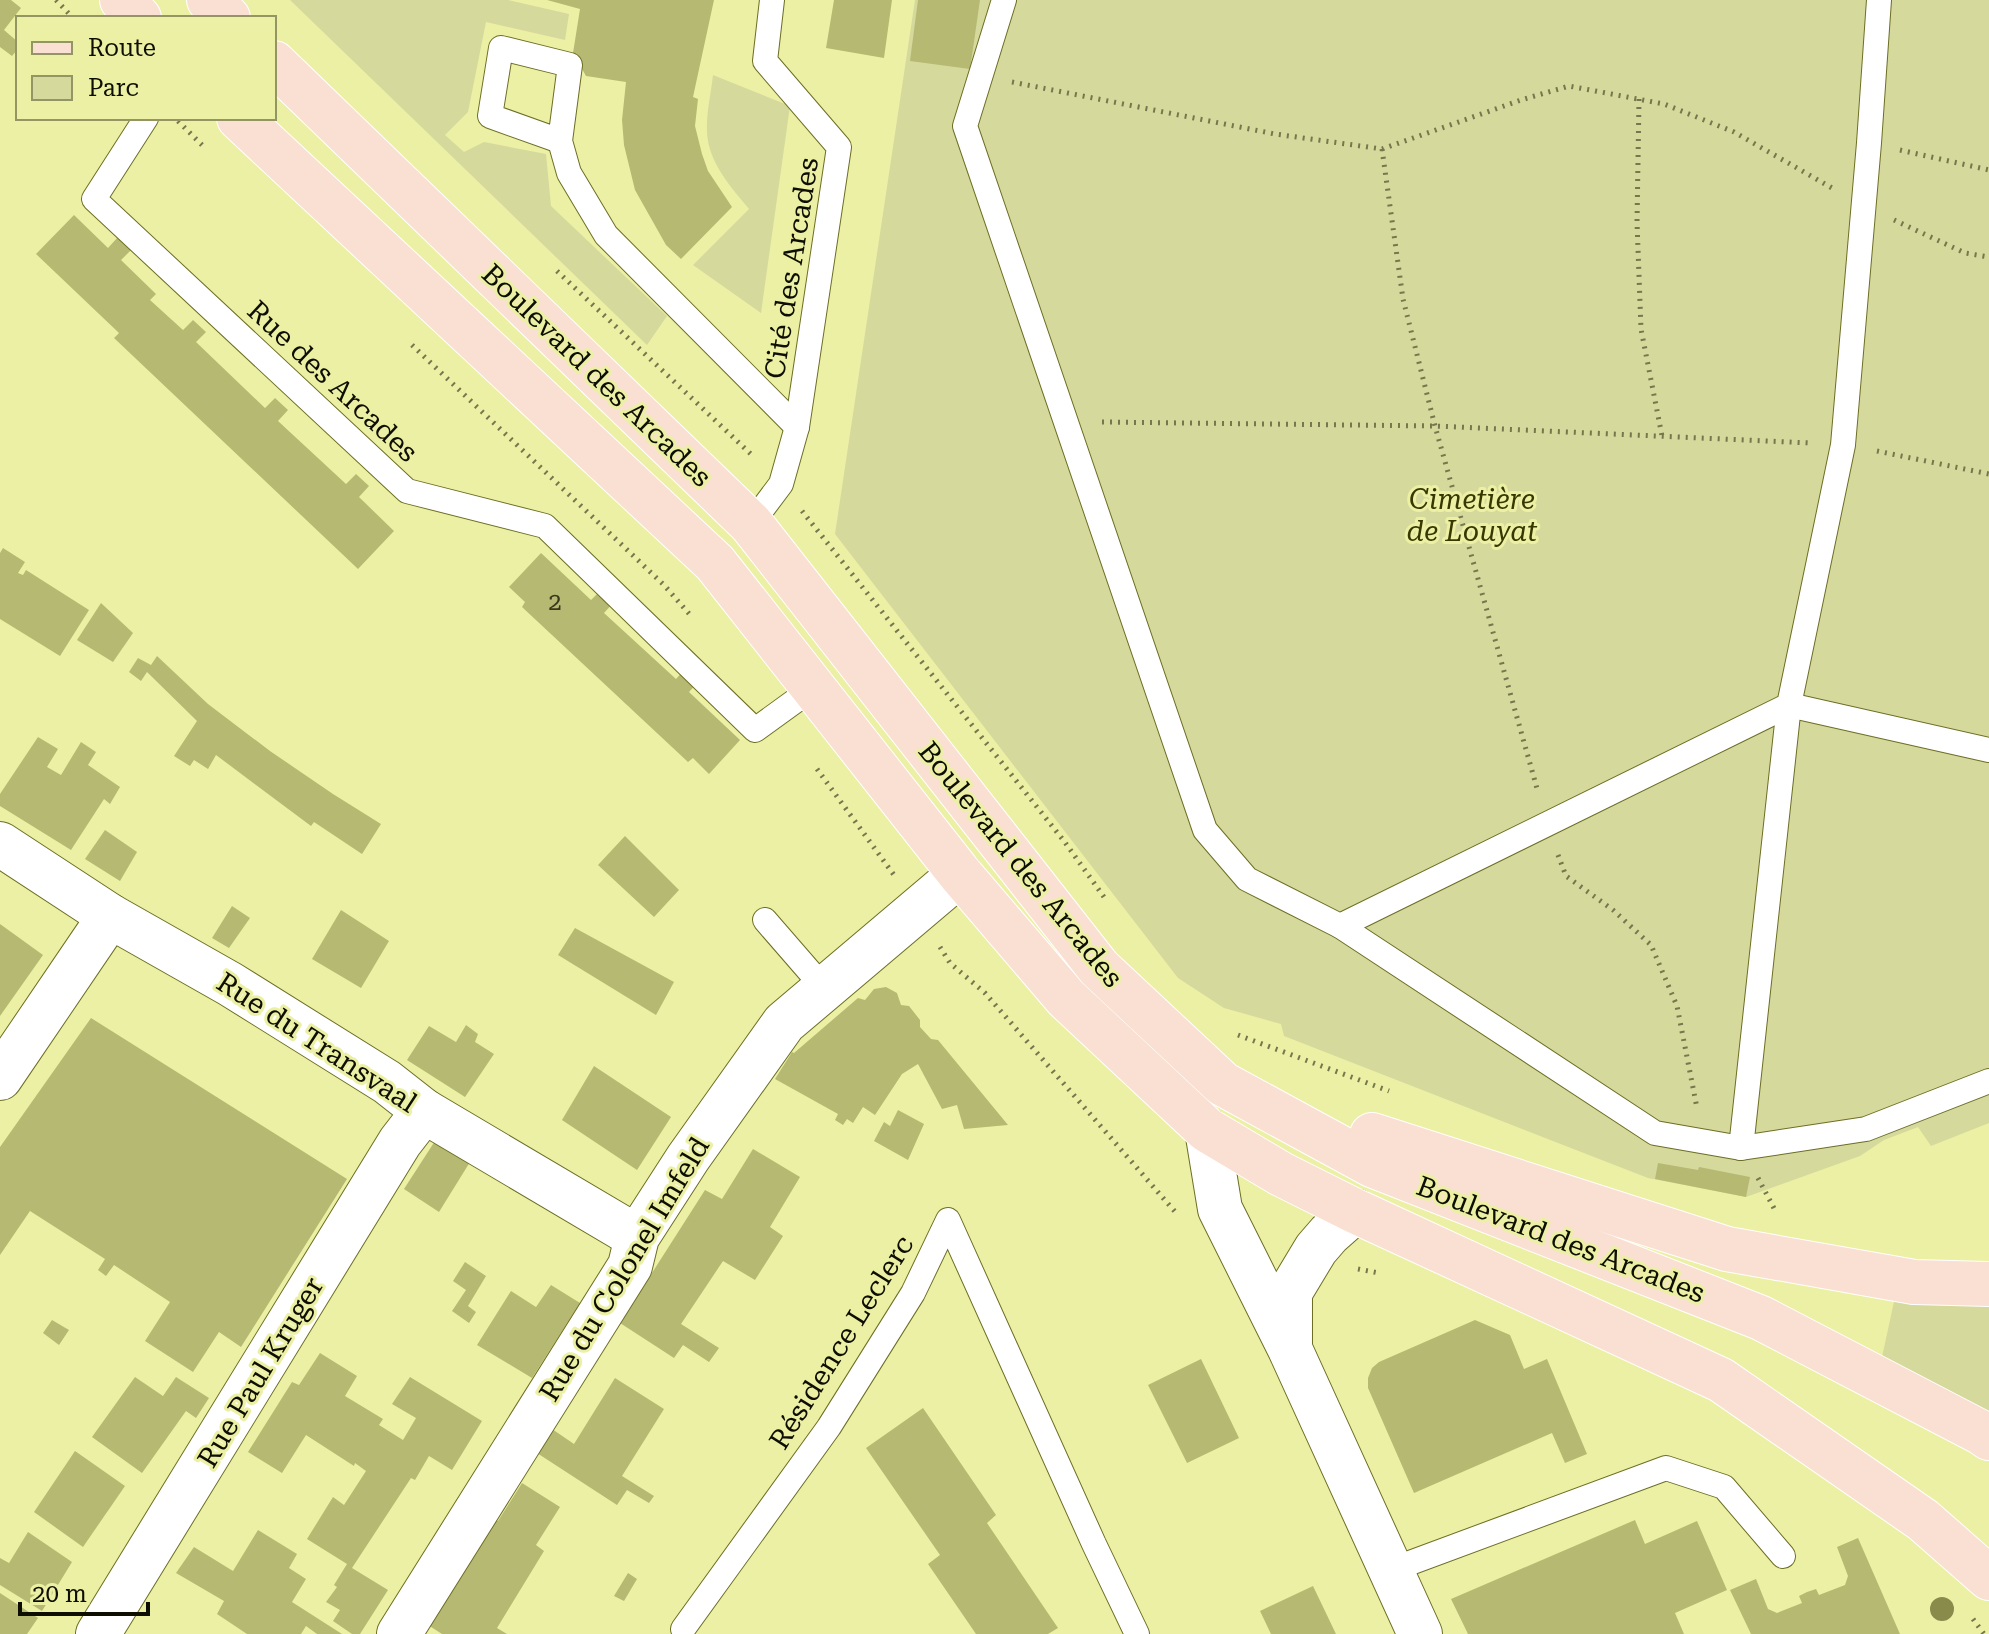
<svg xmlns="http://www.w3.org/2000/svg" width="1989" height="1634" font-family="'Roboto Serif',serif">
<style>
.green{fill:#d5d99c}
.building{fill:#b6b971}
.lines{fill:none;stroke-linecap:round;stroke-linejoin:round}
.lane-casing{stroke:#6d6e24;stroke-width:26}
.street-casing{stroke:#6d6e24;stroke-width:46}
.secondary-casing{stroke:#6d6e24;stroke-width:46}
.primary-casing{stroke:#fff;stroke-width:46}
.path{stroke:#75774c;stroke-width:5;stroke-dasharray:2 6;stroke-linecap:butt}
.lane{stroke:#fff;stroke-width:24}
.street{stroke:#fff;stroke-width:44}
.secondary{stroke:#fff;stroke-width:44}
.primary{stroke:#fae0d2;stroke-width:44}
.tree{fill:#888b4a}
.labels{text-anchor:middle;stroke-width:6;stroke-linejoin:round;paint-order:stroke}
.number-label{font-size:24px;fill:#38391c}
.street-label{font-size:28px;fill:#0e0e00;stroke:#ecf0a4}
.park-label{font-size:28px;font-style:italic;fill:#373800;stroke:#ecf0a4}
</style>
<rect width="100%" height="100%" fill="#ecf0a4"/>
<!-- green -->
<g class="green">
<polygon points="290,0 508,0 569,14 565,40 486,22 468,112 445,135 464,152 484,142 546,154 551,206 667,316 647,345"/>
<polygon points="915,0 1989,0 1989,1123 1931,1146 1918,1127 1884,1140 1860,1156 1746,1197 1648,1178 1284,1036 1281,1024 1224,1008 1178,978 835,534"/>
<path d="M 713,75 L 790,106 L 761,313 L 693,265 L 749,209 C 731,187 708,162 707,132 C 706,114 711,94 713,75 Z"/>
<polygon points="1895,1297 1989,1303 1989,1412 1882,1357"/>
</g>
<!-- building -->
<g class="building">
<polygon points="0,0 11,0 21,8 4,30 18,42 18,49 12,56 0,47"/>
<polygon points="547,0 714,0 693,97 698,99 695,126 702,154 708,171 732,207 681,259 666,245 635,190 624,145 622,120 626,82 586,76 573,53 580,9"/>
<polygon points="834,0 892,0 884,58 826,48"/>
<polygon points="918,0 980,0 970,69 910,61"/>
<polygon points="74,215 108,248 118,237 132,249 121,260 156,294 150,300 183,330 193,320 206,332 196,342 265,408 275,398 288,410 278,421 346,484 356,474 369,486 359,497 394,531 358,569 114,338 119,333 36,254"/>
<polygon points="3,548 25,562 18,573 23,575 26,570 89,610 60,656 0,619 0,553"/>
<polygon points="541,553 591,600 601,590 614,602 604,613 676,679 686,668 699,681 689,692 740,740 709,774 693,758 688,762 522,607 525,602 509,587"/>
<polygon points="101,603 133,633 113,662 77,640"/>
<polygon points="157,656 208,704 270,751 333,794 381,824 362,854 314,822 311,826 216,755 208,769 194,760 190,766 174,756 197,721 147,672 141,681 129,672 138,658 151,665"/>
<polygon points="38,737 58,749 47,767 61,775 81,742 96,752 88,765 120,787 110,804 104,799 71,850 0,806 0,794"/>
<polygon points="105,830 137,852 120,881 85,859"/>
<polygon points="625,836 679,890 654,917 598,865"/>
<polygon points="232,906 250,918 229,948 212,938"/>
<polygon points="341,910 389,941 361,988 312,959"/>
<polygon points="0,924 43,955 0,1016"/>
<polygon points="575,928 674,982 656,1015 558,955"/>
<polygon points="886,987 897,993 901,1005 909,1006 920,1020 920,1027 931,1039 938,1040 1008,1125 964,1129 957,1105 942,1109 918,1064 902,1074 875,1115 863,1107 853,1123 847,1119 843,1125 835,1120 838,1114 775,1079 792,1052 794,1053 858,998 865,1000 874,989"/>
<polygon points="91,1018 347,1179 241,1347 219,1332 193,1372 145,1341 170,1302 114,1265 106,1276 98,1270 105,1259 30,1211 0,1255 0,1147"/>
<polygon points="466,1025 478,1034 475,1042 494,1054 465,1097 407,1060 429,1026 456,1042"/>
<polygon points="594,1066 671,1117 637,1170 562,1120"/>
<polygon points="898,1110 924,1124 908,1160 874,1141 884,1122 890,1126"/>
<polygon points="435,1141 470,1162 439,1212 404,1189"/>
<polygon points="753,1149 800,1177 770,1227 783,1236 755,1280 723,1261 681,1324 719,1348 709,1362 683,1345 674,1358 620,1323 705,1190 722,1199"/>
<polygon points="1658,1163 1698,1170 1699,1167 1750,1177 1746,1197 1655,1179"/>
<polygon points="465,1262 486,1276 468,1306 476,1312 469,1323 452,1311 466,1290 453,1281"/>
<polygon points="551,1285 580,1303 532,1378 477,1345 511,1291 536,1307"/>
<polygon points="52,1320 69,1330 59,1345 43,1333"/>
<polygon points="1475,1320 1510,1335 1524,1369 1547,1359 1587,1454 1565,1463 1552,1433 1414,1493 1368,1388 1368,1378 1372,1368 1379,1362"/>
<polygon points="320,1353 357,1376 345,1396 383,1419 379,1425 403,1440 416,1418 392,1404 410,1377 482,1421 452,1470 429,1456 415,1480 411,1478 352,1568 388,1590 360,1634 352,1634 333,1621 340,1610 326,1602 337,1587 334,1585 347,1564 307,1539 333,1497 344,1505 366,1471 355,1463 354,1466 306,1435 282,1473 248,1452 292,1382 299,1385"/>
<polygon points="1201,1359 1239,1438 1187,1463 1148,1385"/>
<polygon points="135,1377 163,1396 176,1377 209,1398 196,1418 186,1411 142,1473 92,1437"/>
<polygon points="615,1378 664,1409 622,1476 654,1496 649,1503 627,1490 617,1505 537,1453 552,1429 574,1444"/>
<polygon points="923,1408 996,1515 987,1523 1058,1628 1048,1634 976,1634 928,1564 940,1555 866,1448"/>
<polygon points="75,1451 125,1486 83,1547 34,1512"/>
<polygon points="522,1483 560,1507 536,1545 544,1551 497,1628 507,1634 442,1634 428,1625 495,1519 498,1521"/>
<polygon points="1635,1520 1645,1544 1697,1521 1727,1590 1675,1613 1684,1634 1468,1634 1451,1599"/>
<polygon points="258,1530 297,1554 289,1568 306,1579 292,1602 342,1634 317,1634 306,1626 301,1634 247,1634 217,1614 224,1601 176,1573 194,1547 233,1571"/>
<polygon points="28,1532 72,1562 42,1611 0,1585 0,1558 9,1563"/>
<polygon points="1858,1538 1900,1634 1751,1634 1730,1590 1756,1579 1768,1609 1777,1613 1802,1603 1799,1596 1807,1592 1816,1589 1819,1595 1845,1585 1848,1576 1837,1547"/>
<polygon points="628,1573 637,1579 624,1601 614,1596"/>
<polygon points="1313,1586 1336,1634 1271,1634 1260,1611"/>
<polygon points="0,1593 38,1618 27,1634 0,1634"/>
</g>
<g class="lines">
<defs>
<g id="lane">
<polyline points="1004,0 965,126 1205,830 1247,879 1340,926 1789,705 1843,445 1869,143 1879,0"/>
<polyline points="146,118 94,199 407,491 545,526 755,730 813,688"/>
<polyline points="560,141 490,116 501,48 570,65 560,141 569,173 606,235 797,427"/>
<polyline points="751,524 781,484 797,427 839,147 765,61 772,0"/>
<polyline points="765,920 824,988"/>
<polyline points="1340,926 1655,1133 1741,1148 1866,1129 1989,1081"/>
<polyline points="1741,1148 1789,705 1989,750"/>
<polyline points="1391,1570 1666,1468 1724,1487 1783,1556"/>
<polyline points="683,1629 829,1427 913,1293 948,1220 1094,1544 1137,1634"/>
</g>
<g id="street">
<polyline points="0,844 110,916 230,984 387,1082 424,1111 637,1237"/>
<polyline points="0,1078 110,916"/>
<polyline points="98,1634 400,1142 424,1111"/>
<polyline points="399,1634 630,1266 637,1237 688,1158 784,1023 960,874"/>
</g>
<g id="secondary">
<polyline points="1207,1130 1220,1209 1290,1349 1420,1634"/>
<polyline points="1290,1347 1290,1292 1316,1249 1329,1234 1355,1211"/>
</g>
<g id="primary">
<polyline points="122,0 139,18"/>
<polyline points="209,0 228,18"/>
<polyline points="274,63 751,524 1099,968 1223,1084 1372,1165 1761,1318 1982,1433 1989,1438"/>
<polyline points="239,118 715,563 960,874 1066,998 1207,1130 1281,1174 1355,1211 1721,1380 1923,1520 1989,1578"/>
<polyline points="1372,1135 1727,1249 1914,1282 1989,1284"/>
</g>
</defs>
<!-- lane casing -->
<use href="#lane" class="lane-casing"/>
<!-- street casing -->
<use href="#street" class="street-casing"/>
<!-- secondary casing -->
<use href="#secondary" class="secondary-casing"/>
<!-- primary casing -->
<use href="#primary" class="primary-casing"/>
<!-- path -->
<g class="path">
<polyline points="56,0 73,18"/>
<polyline points="1012,82 1275,134 1382,149 1521,100 1569,86 1664,104 1734,132 1832,188"/>
<polyline points="1639,99 1637,222 1641,329 1662,436"/>
<polyline points="178,121 202,145"/>
<polyline points="1382,149 1403,299 1435,426 1538,792"/>
<polyline points="1900,150 1989,170"/>
<polyline points="1894,220 1965,253 1989,257"/>
<polyline points="557,271 753,456"/>
<polyline points="412,345 664,585 692,617"/>
<polyline points="1102,422 1435,426 1811,443"/>
<polyline points="1877,451 1989,474"/>
<polyline points="802,511 1064,841 1104,897"/>
<polyline points="817,769 894,875"/>
<polyline points="1558,855 1566,876 1613,910 1651,945 1677,1006 1697,1108"/>
<polyline points="940,947 950,963 985,993 1177,1214"/>
<polyline points="1238,1035 1389,1091"/>
<polyline points="1758,1178 1776,1212"/>
<polyline points="1358,1269 1379,1273"/>
<polyline points="1973,1619 1984,1634"/>
</g>
<!-- lane -->
<use href="#lane" class="lane"/>
<!-- street -->
<use href="#street" class="street"/>
<!-- secondary -->
<use href="#secondary" class="secondary"/>
<!-- primary -->
<use href="#primary" class="primary"/>
</g>
<!-- trees -->
<circle class="tree" cx="1942" cy="1609" r="12"/>
<g class="labels">
<!-- number labels -->
<g class="number-label">
<text x="555" y="610">2</text>
</g>
<!-- street labels -->
<g class="street-label">
<text transform="translate(791 268) rotate(-81)" y="10">Cité des Arcades</text>
<text transform="translate(597 375) rotate(44)" y="10">Boulevard des Arcades</text>
<text transform="translate(333 381) rotate(43)" y="10">Rue des Arcades</text>
<text transform="translate(1021 864) rotate(51)" y="10">Boulevard des Arcades</text>
<text transform="translate(317 1042) rotate(33)" y="10">Rue du Transvaal</text>
<text transform="translate(1561 1239) rotate(21)" y="10">Boulevard des Arcades</text>
<text transform="translate(624 1269) rotate(-59)" y="10">Rue du Colonel Imfeld</text>
<text transform="translate(841 1342) rotate(-58)" y="10">Résidence Leclerc</text>
<text transform="translate(260 1372) rotate(-59)" y="10">Rue Paul Kruger</text>
</g>
<!-- park labels -->
<g class="park-label">
<text x="1472" y="509">Cimetière<tspan x="1472" dy="32">de Louyat</tspan></text>
</g>
</g>
<!-- legend -->
<rect x="16" y="16" width="260" height="104" fill="#ecf0a4" stroke="#939662" stroke-width="2"/>
<rect x="32" y="42" width="40" height="12" fill="#fae0d2" stroke="#939662" stroke-width="2"/>
<text x="88" y="56" font-size="24" fill="#0e0e00">Route</text>
<rect x="32" y="76" width="40" height="24" fill="#d5d99c" stroke="#939662" stroke-width="2"/>
<text x="88" y="96" font-size="24" fill="#0e0e00">Parc</text>
<!-- scale -->
<path d="M20 1602v12h128v-12" fill="none" stroke="#0e0e00" stroke-width="4"/>
<text x="32" y="1602" font-size="24" fill="#0e0e00" stroke="#ecf0a4" stroke-width="6" paint-order="stroke">20 m</text>
</svg>
